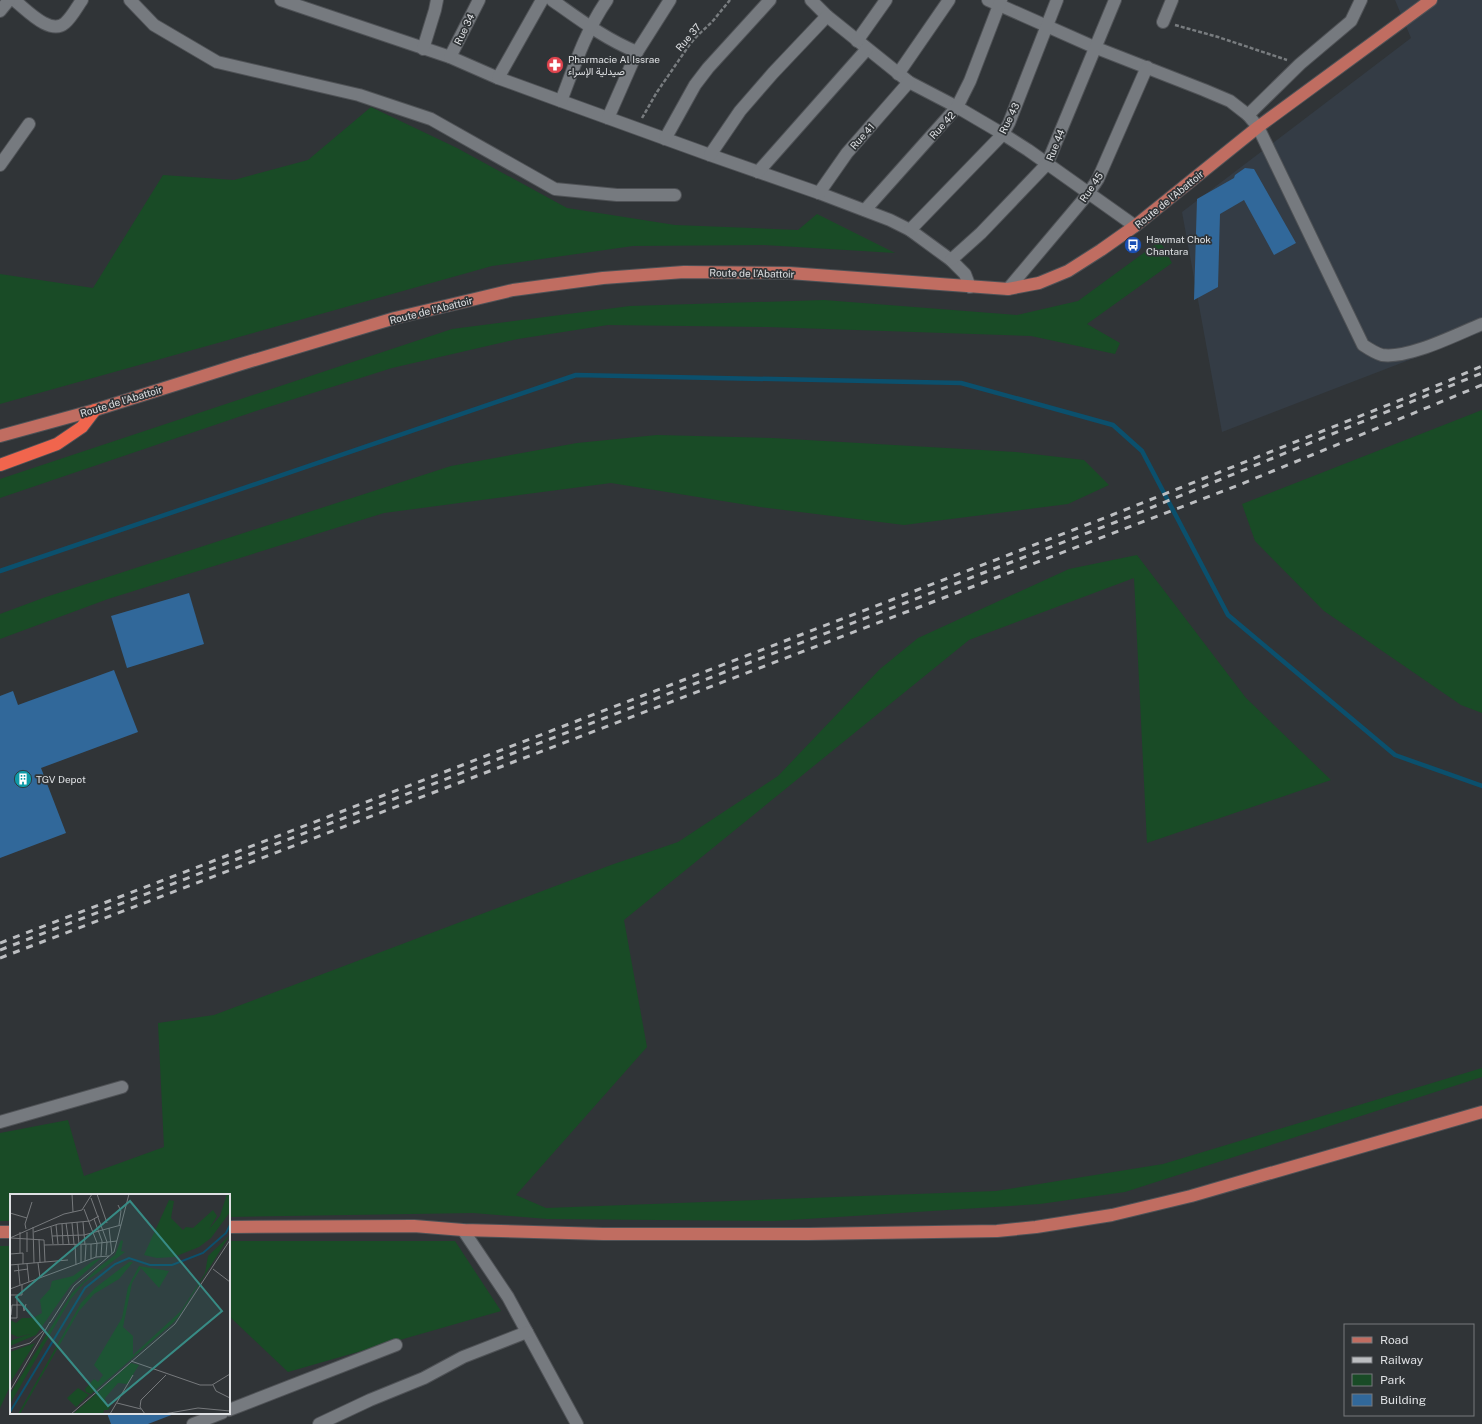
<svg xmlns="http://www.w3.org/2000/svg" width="1482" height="1424" font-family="'Public Sans',Vazirmatn,sans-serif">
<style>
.built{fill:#343c45}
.green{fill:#194b26}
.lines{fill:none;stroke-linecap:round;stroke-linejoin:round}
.stream{stroke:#0b506d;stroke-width:4.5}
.building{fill:#31689a}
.minor-casing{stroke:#4f5256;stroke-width:14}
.major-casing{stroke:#4f5256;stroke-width:14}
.highway-casing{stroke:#4f5256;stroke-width:14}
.path{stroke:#787c7f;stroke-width:2.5;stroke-dasharray:4 2;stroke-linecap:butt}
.minor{stroke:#767a7f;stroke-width:12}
.major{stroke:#c06d61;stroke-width:12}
.highway{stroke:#f1654d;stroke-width:12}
.rail{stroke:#bcbec1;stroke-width:3;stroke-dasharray:7 7;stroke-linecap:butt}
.labels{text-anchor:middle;stroke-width:3.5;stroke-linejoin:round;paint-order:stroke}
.street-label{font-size:10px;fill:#dee0e3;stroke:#303437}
.poi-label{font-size:10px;fill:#dee0e3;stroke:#303437;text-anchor:start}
.inset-river{fill:none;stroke:#0b506d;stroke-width:2}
.inset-road{fill:none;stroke:#76797c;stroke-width:1}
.view{fill:#388b85;fill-opacity:0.15;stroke:#388b85;stroke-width:2}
.inset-edge{fill:none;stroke:#dee0e3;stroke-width:2}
</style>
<rect width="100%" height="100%" fill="#303437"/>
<!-- built -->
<polygon class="built" points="1395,0 1482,0 1482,332 1222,432 1182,212 1411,38"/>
<!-- green -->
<g class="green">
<polygon points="371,107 457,148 567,208 675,225 798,230 817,214 895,253 764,245 633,246 492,266 0,404 0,274 93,288 163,175 234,180 308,160"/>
<polygon points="1160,241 1172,263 1087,324 1120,343 1115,354 1031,336 767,327 608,325 518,339 392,368 256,411 0,498 0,479 452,329 630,306 824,300 1017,315 1078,301"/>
<polygon points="1482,410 1482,713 1461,705 1324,611 1255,541 1242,504"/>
<polygon points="657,435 772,438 1016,452 1084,460 1109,485 1068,504 904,525 760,507 611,483 384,513 108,599 0,639 0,614 43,598 451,466 577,443"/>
<polygon points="1137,555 1246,698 1331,780 1147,843 1134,578 969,640 624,920 647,1047 516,1195 546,1208 996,1191 1163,1164 1482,1068 1482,1077 1125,1192 1040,1204 775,1221 547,1219 473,1213 229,1217 229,1195 11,1195 11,1221 0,1221 0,1133 68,1120 84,1176 164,1147 158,1023 214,1015 611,865 678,842 778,776 880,669 918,638 1069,569"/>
<polygon points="229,1241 455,1241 501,1311 288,1372 229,1316"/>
<polygon points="0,1246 11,1246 11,1384 0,1408"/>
</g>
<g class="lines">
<!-- stream -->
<polyline class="stream" points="0,571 576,375 961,383 1113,425 1142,451 1228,615 1395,755 1482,786"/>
</g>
<!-- building -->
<g class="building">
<polygon points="1245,168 1254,169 1296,243 1274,255 1244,200 1220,214 1218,287 1194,300 1197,199 1234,178 1235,175"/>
<polygon points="189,593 204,644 127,668 111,616"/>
<polygon points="114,670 138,732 41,768 66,833 0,858 0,696 13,691 18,705"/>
<polygon points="107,1413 174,1413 174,1414 148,1424 111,1424"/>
</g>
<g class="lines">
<defs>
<g id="minor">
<path d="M 14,0 C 26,9 50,36 65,23 C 72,17 77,7 82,0"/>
<polyline points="130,0 154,25 217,62 359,95 431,119 555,189 617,195 675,195"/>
<polyline points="281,0 450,57 498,78 561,101 710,155 819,193 890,220 910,230 951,260 965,274 970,287"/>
<path d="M 552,0 C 579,19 605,39 637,52"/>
<polyline points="811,0 827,16 909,82 957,107 1003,134 1028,150 1135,226"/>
<path d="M 988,0 L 1094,47 L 1204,90 L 1230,101 L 1248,115 L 1258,127 L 1363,345 C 1369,349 1375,353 1382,355 C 1409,359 1457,334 1482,324"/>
<polyline points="0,11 9,0"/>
<polyline points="1163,22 1172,0"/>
<polyline points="857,41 886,0"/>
<polyline points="423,49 435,10 437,0"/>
<polyline points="450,57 479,0"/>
<polyline points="898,74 949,0"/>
<polyline points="498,78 542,0"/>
<path d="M 561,101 C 574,67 586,30 607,0"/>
<polyline points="1248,115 1300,64 1351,21 1361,0"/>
<polyline points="608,118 637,52 670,0"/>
<polyline points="665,139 695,85 708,68 770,0"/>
<polyline points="710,155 740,111 773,73 827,16"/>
<polyline points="0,165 29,124"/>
<polyline points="758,172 867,49"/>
<polyline points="819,193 847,153 909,82"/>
<polyline points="865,210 957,107 970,81 1001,0"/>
<polyline points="910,230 1003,134 1009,123 1057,0"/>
<polyline points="951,260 981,233 1047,164 1115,0"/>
<polyline points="1008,289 1088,194 1098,179 1147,67"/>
<polyline points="0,1122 122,1087"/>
<polyline points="463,1230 508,1297 577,1424"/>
<polyline points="229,1410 396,1345"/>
<polyline points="193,1424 222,1413"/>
<polyline points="319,1424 370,1400 424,1378 463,1357 527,1332"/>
</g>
<g id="major">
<polyline points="0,436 95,410 238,365 395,318 513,290 603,278 684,272 789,273 1008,289 1039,283 1068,271 1101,250 1135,226 1258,127 1431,0"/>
<polyline points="229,1227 414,1226 463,1230 603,1234 809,1234 997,1231 1036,1227 1112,1215 1191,1196 1482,1112"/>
<polyline points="0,1232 11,1232"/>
</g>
<polyline id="highway" points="0,465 57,444 82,427 95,410"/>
</defs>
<!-- minor casing -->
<use href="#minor" class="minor-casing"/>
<!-- major casing -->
<use href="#major" class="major-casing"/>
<!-- highway casing -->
<use href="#highway" class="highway-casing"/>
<!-- path -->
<g class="path">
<polyline points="1175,25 1218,37 1287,60"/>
<polyline points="642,118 657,92 690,44 698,35 712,22 730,0"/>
</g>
<!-- minor -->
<use href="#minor" class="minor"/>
<!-- major -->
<use href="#major" class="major"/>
<!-- highway -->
<use href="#highway" class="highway"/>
<!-- rail -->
<g class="rail">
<polyline points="0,943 1112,515 1443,383 1482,366"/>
<polyline points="0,950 1116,522 1482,373"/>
<polyline points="0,958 1239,485 1482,385"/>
</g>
</g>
<!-- icons -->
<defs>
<symbol id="pharmacy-disc" viewBox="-11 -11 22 22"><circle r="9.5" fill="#e0444e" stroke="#303437"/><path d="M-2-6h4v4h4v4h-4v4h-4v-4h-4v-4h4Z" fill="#fff"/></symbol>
<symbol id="bus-disc" viewBox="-11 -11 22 22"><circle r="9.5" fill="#1a4fb4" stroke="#303437"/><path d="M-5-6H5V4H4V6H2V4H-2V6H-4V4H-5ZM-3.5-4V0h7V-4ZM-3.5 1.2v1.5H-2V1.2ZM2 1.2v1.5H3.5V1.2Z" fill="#fff"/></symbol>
<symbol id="building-disc" viewBox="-11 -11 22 22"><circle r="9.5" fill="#0f9aa8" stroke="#303437"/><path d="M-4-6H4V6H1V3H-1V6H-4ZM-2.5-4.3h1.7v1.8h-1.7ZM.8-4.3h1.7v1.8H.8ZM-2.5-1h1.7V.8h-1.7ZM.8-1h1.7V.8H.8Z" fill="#fff"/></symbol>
</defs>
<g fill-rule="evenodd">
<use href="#pharmacy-disc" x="545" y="55" width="20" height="20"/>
<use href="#bus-disc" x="1123" y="235" width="20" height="20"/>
<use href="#building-disc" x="13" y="769" width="20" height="20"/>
</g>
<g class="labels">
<!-- street labels -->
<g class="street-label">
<text transform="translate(464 29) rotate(-64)" y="4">Rue 34</text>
<text transform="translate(688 37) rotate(-50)" y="4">Rue 37</text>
<text transform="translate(1009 118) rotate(-64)" y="4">Rue 43</text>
<text transform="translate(942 125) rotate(-48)" y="4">Rue 42</text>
<text transform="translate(862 136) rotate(-48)" y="4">Rue 41</text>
<text transform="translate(1055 145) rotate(-68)" y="4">Rue 44</text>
<text transform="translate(1091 187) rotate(-56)" y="4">Rue 45</text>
<text transform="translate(1169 199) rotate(-39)" y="4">Route de l’Abattoir</text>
<text transform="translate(752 273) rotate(1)" y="4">Route de l’Abattoir</text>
<text transform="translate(431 310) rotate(-14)" y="4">Route de l’Abattoir</text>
<text transform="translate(121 401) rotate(-17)" y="4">Route de l’Abattoir</text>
</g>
<!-- poi labels -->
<g class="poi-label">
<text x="568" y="63">Pharmacie Al Issrae<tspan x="568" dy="12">صيدلية الإسراء</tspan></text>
<text x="1146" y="243">Hawmat Chok<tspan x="1146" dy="12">Chantara</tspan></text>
<text x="36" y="783">TGV Depot</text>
</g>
</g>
<!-- overview -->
<g transform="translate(10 1194)">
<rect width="220" height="220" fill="#303437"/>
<path d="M 217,0 L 220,0 L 220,18 L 201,44 L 189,53 L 164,63 L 147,64 L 134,61 L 159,6 L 164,7 L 161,24 L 173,36 L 176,33 L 183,34 L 203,16 L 207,22 L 199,35 L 210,22 ZM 220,41 L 169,122 L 164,128 L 81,200 L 76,198 L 75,195 L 84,185 L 88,188 L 93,181 L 84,171 L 112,124 L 118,93 L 129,72 L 159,77 L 149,94 L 131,74 L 122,89 L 113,133 L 123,142 L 123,161 L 171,117 L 195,79 L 198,62 ZM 111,46 L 113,47 L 111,57 L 115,58 L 74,89 L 60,106 L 0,210 L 0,200 L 62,99 L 89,73 L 105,61 ZM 91,64 L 61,91 L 26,141 L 0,152 L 0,147 L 20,140 L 8,143 L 1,140 L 0,126 L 6,129 L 12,124 L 23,124 L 32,119 L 30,106 L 40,95 L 42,87 L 63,82 L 83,67 ZM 119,68 L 123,68 L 109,85 L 84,100 L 69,117 L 10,220 L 8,220 L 71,109 L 85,94 ZM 25,149 L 0,189 L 0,158 ZM 121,169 L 129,171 L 117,190 L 108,189 L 95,204 L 97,211 L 101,212 L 98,216 L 94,216 L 93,220 L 63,220 ZM 68,194 L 79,201 L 66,213 L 57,204 Z" fill="#194b26"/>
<path class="inset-river" d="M 0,218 L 75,94 L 105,70 L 119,64 L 140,71 L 162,71 L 193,59 L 216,39 L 220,31"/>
<path class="inset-road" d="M 62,0 L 63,18M 87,0 L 97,29M 81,4 L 97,48 L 96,61M 108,11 L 111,17 L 109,31M 74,15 L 87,49 L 86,63M 0,19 L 17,24M 84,25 L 92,47 L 91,62M 67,28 L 69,50M 73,28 L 75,51M 56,29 L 59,50M 62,29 L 64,50M 52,30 L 53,50M 46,31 L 48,50M 23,33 L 24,69M 41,33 L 43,50M 99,34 L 102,60M 16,35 L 15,30 L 22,8M 24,38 L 48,30 L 80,27 L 89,22M 42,42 L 74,41 L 111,31M 0,44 L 54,20 L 72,16 L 82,0M 1,44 L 34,46 L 35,68M 29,45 L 30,69M 65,50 L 66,71M 81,50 L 81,65M 34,51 L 81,50 L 107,47M 17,58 L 17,38M 10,59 L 10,38M 0,60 L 13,59 L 13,70M 75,67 L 76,51M 28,69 L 30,84M 71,69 L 71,51M 8,70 L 10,91M 17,70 L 19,88M 0,71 L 58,66M 203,75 L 220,88M 4,77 L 18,75M 0,95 L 86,63 L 99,62M 0,101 L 12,101 L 12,91M 1,121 L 2,111 L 13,111 L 14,117 L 16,110M 0,124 L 7,124 L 7,102M 40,129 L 64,92 L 104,58 L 119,0M 0,155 L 20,149 L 34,136M 121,167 L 190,191 L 202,191 L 220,180M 203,191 L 206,197 L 220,204M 0,197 L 40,128M 107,209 L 131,215M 61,220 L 165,130 L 220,46M 100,220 L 123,181M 135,220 L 130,213 L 131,206 L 156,181M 154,220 L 188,214 L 220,217"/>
<path class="view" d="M 120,7 L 212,117 L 98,212 L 6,103 Z"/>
<rect width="220" height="220" class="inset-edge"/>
</g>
<!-- legend -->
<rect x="1344" y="1324" width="130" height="92" fill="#303437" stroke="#76797c"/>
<rect x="1352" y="1337" width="20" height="6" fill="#c06d61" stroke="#76797c"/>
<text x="1380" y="1344" font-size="12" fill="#dee0e3">Road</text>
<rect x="1352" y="1357" width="20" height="6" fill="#bcbec1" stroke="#76797c"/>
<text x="1380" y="1364" font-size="12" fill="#dee0e3">Railway</text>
<rect x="1352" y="1374" width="20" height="12" fill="#194b26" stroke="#76797c"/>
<text x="1380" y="1384" font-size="12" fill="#dee0e3">Park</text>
<rect x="1352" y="1394" width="20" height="12" fill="#31689a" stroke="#76797c"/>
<text x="1380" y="1404" font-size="12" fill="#dee0e3">Building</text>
</svg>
